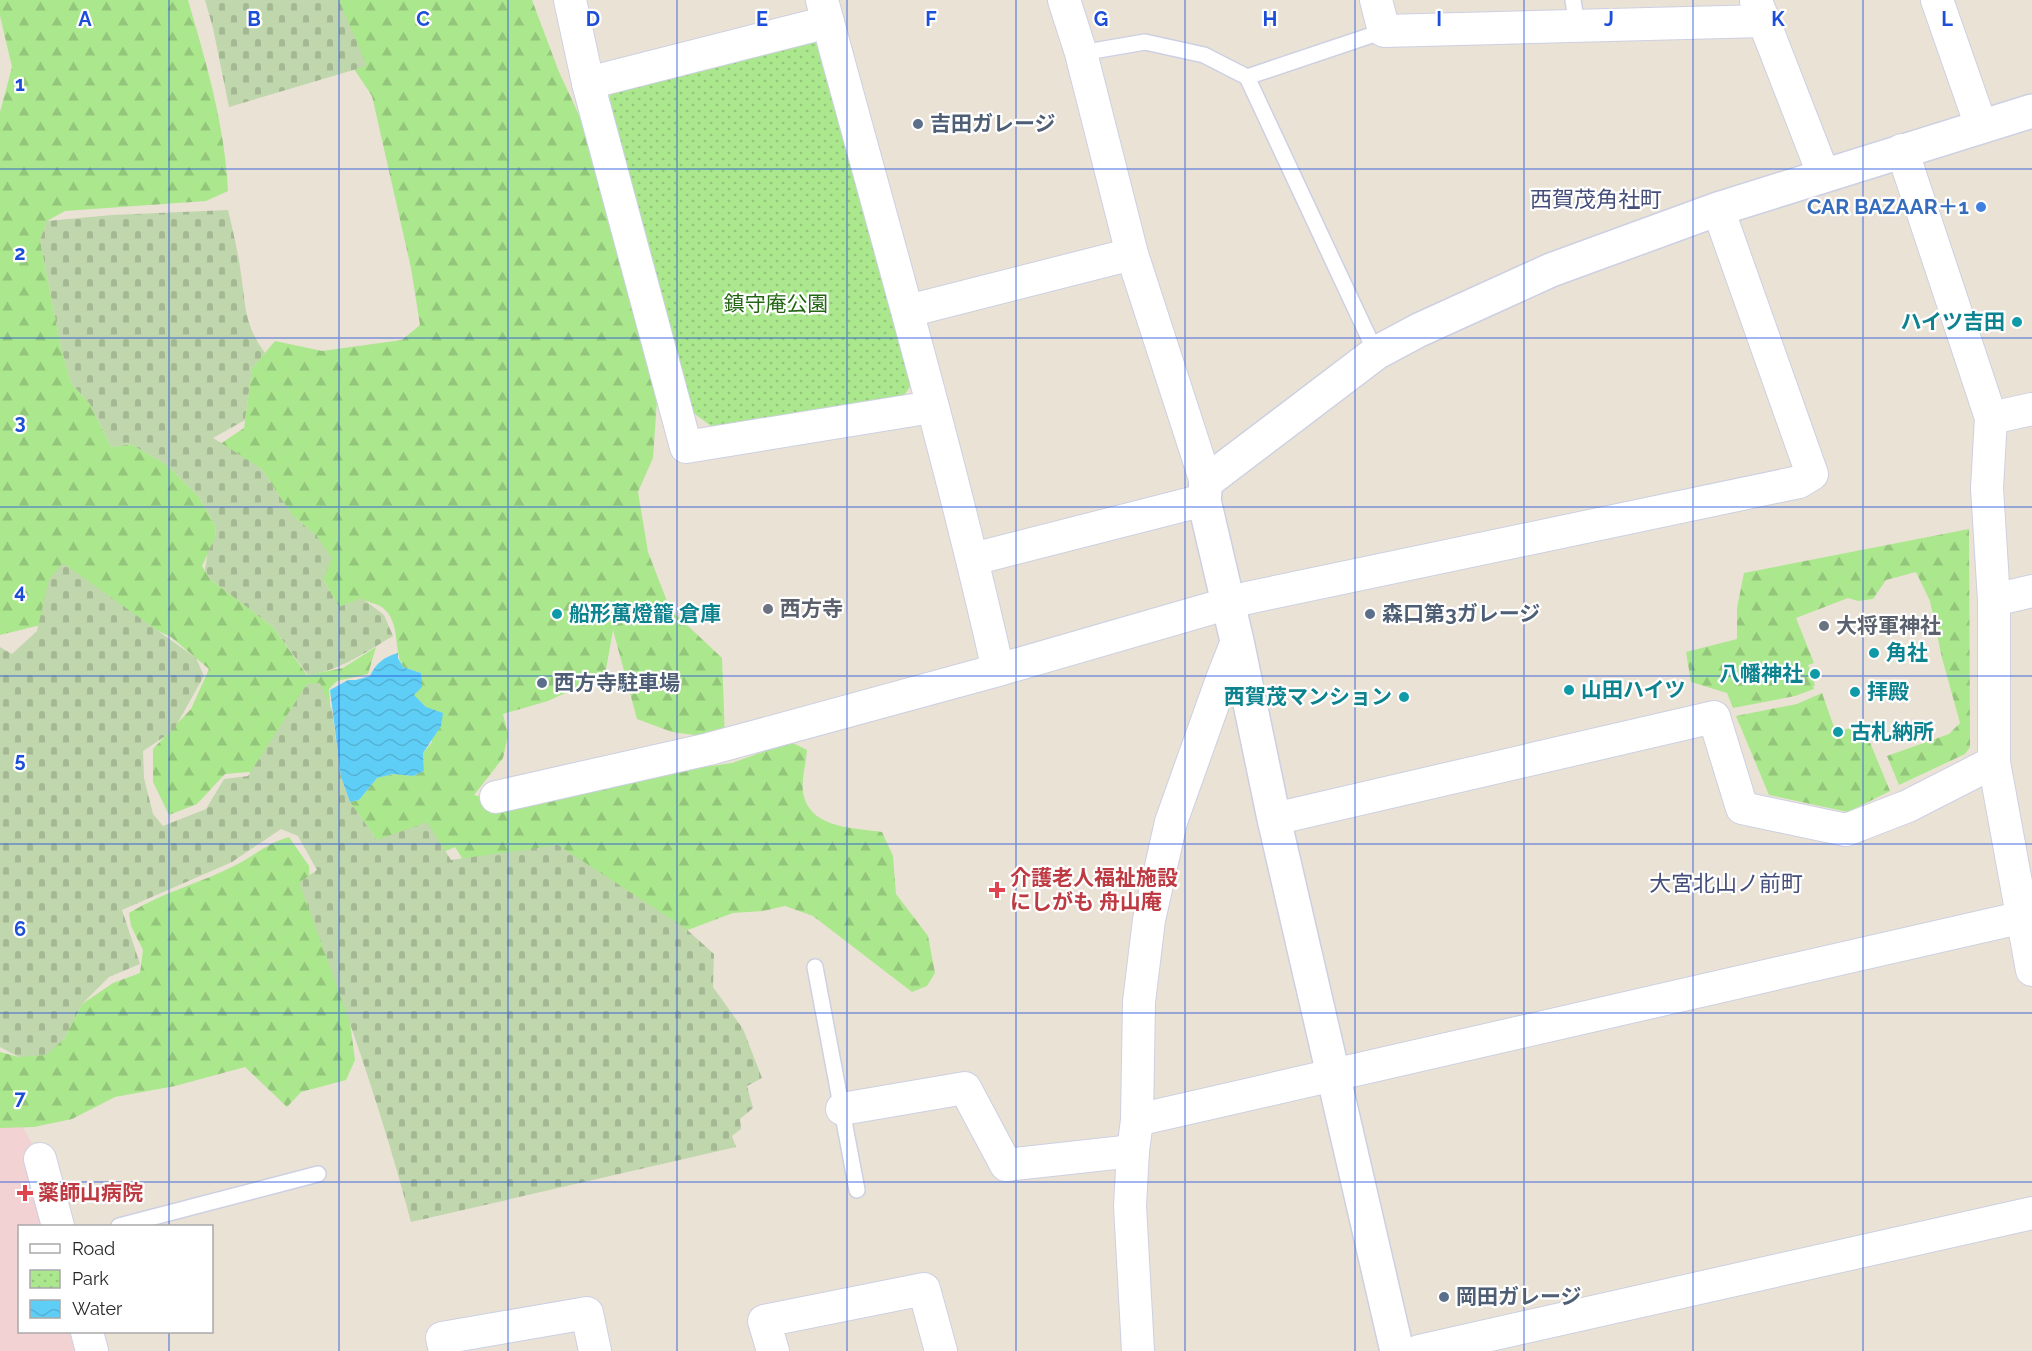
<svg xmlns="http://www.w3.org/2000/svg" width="2032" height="1351" font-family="Raleway,'Noto Sans JP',sans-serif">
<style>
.medical{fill:#f3d2d3}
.forest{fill:url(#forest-firs)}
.cemetery{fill:url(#cemetery-stones)}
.park{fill:url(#park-dots)}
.water{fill:url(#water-waves)}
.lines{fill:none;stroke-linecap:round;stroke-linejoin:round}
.lane-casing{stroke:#ccd0e2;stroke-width:18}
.street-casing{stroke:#ccd0e2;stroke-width:34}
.secondary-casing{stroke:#ccd0e2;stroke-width:36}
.lane{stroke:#fff;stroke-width:15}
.street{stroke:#fff;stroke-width:32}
.secondary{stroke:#fff;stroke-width:33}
.grid{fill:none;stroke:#1d4ed8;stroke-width:1.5;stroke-opacity:0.55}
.service-dot{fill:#5c6f8a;stroke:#fff;stroke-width:2}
.shop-dot{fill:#3f7fe0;stroke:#fff;stroke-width:2}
.culture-dot{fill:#0f9aa8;stroke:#fff;stroke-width:2}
.worship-dot{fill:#6b7280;stroke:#fff;stroke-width:2}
.health-dot{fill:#e0444e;stroke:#fff;stroke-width:2}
.labels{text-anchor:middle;stroke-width:4.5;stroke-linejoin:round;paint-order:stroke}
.service-label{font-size:21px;font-weight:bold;fill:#4e5e75;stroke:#fff;text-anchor:start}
.shop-label{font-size:21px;font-weight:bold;fill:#366cbe;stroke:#fff;text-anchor:end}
.park-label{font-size:21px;fill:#246614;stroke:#fff}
.culture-label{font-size:21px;font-weight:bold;fill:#0d838f;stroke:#fff;text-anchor:start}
.worship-label{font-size:21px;font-weight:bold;fill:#5b616d;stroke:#fff;text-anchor:start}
.health-label{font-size:21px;font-weight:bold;fill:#be3a42;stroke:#fff;text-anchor:start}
.neighbourhood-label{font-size:22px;fill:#454e7a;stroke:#fff}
.grid-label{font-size:20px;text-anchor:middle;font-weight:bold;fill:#1d4ed8;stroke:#fff;stroke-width:4.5;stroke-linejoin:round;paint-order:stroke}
</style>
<defs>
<pattern id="forest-firs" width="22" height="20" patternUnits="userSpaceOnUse" patternTransform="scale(1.5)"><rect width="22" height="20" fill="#abe78d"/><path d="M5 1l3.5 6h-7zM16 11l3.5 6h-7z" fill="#93c67a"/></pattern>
<pattern id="cemetery-stones" width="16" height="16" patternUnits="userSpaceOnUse" patternTransform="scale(1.5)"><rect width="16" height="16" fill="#c0d6ac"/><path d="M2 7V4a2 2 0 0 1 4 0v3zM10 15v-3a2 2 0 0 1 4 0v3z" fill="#a5b894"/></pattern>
<pattern id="park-dots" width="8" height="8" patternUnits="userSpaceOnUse" patternTransform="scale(1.5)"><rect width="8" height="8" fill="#abe78d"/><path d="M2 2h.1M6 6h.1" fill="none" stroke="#93c67a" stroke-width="1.8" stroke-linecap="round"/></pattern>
<pattern id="water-waves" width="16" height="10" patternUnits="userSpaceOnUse" patternTransform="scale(1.5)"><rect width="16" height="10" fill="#5fcef7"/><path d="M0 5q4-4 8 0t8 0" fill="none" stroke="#53b1d4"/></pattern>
</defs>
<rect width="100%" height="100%" fill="#ebe2d6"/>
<!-- medical -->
<polygon class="medical" points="0,1092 7,1097 40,1159 58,1226 20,1226 20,1332 87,1332 92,1351 0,1351"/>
<!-- forest -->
<g class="forest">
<path d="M 0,0 L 188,0 C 206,62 225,126 228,191 L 206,201 L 65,211 L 47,221 L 40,240 L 61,347 L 71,383 L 90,404 L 111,447 L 131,444 L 167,465 L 199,497 L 215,525 L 216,537 L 202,566 L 210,579 L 273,627 L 307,675 L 343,668 L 376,647 L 368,674 L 337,681 L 329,689 L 331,717 L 282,796 L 249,772 L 225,774 L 197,804 L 169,815 L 153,782 L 153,749 L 191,709 L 209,669 L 171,637 L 110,608 L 0,635 L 0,112 L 12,67 L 0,16 Z"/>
<path d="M 337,0 L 532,0 L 559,72 L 598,156 L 617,224 L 657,401 L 653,458 L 638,492 L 648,552 L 670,609 L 722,658 L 725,739 L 672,732 L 637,719 L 613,630 L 605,675 L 548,701 L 503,714 L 508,735 L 503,758 L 474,795 L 495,801 L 677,755 L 704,767 L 732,763 L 791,742 L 807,750 C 806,765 800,782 804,797 C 813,829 856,828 882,832 L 893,856 L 896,894 L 928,936 L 935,973 L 927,986 L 912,992 L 813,916 L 785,906 L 763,911 L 733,913 L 677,934 L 465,863 L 455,847 L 439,854 L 377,840 L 350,802 L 359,800 L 377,778 L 393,774 L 413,776 L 424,771 L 423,753 L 432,742 L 426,707 L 413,695 L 421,673 L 403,667 C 393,649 401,623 383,608 C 378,604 368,602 361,599 L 339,607 L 323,579 L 316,535 L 292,515 L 261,468 L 210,451 L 244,428 L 252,368 L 275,341 L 322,351 L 402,340 L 420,325 L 411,268 L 372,96 L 350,63 Z"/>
<polygon points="1969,529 1970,747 1965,754 1899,785 1887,756 1949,734 1960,723 1942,658 1930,601 1916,572 1886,580 1873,599 1858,601 1848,598 1796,618 1814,663 1808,665 1815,685 1813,686 1814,689 1795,696 1733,708 1727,693 1691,682 1686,652 1737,639 1737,608 1744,573"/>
<polygon points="1822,693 1834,727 1832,736 1842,738 1844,730 1862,723 1890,791 1848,812 1769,795 1736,716 1797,704"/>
<path d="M 289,837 L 309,866 L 310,887 L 346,992 L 355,1060 L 346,1080 L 301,1092 L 287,1107 L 245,1067 L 175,1086 L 115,1097 L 72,1119 L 34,1127 L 0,1128 L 0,1052 L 19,1057 L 64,1039 L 82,1004 L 113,983 L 140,973 L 143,950 L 131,926 L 129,913 C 163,892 201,883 236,865 C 256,855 265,844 289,837 Z"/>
</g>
<!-- cemetery -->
<g class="cemetery">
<polygon points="205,0 339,0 367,66 229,107 213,28"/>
<path d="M 228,210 C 233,231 238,252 241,274 C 246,307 244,324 265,353 L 252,368 L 245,420 L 213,438 L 261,468 L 292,515 L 316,535 L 332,558 L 323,579 L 339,607 L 362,598 L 384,615 L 393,636 C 366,652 339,671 308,675 L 273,627 L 210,579 L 205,570 L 208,551 L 216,537 L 215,525 L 199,497 L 167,465 L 131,444 L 111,447 L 90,404 L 71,383 L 61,347 L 40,240 L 47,221 L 112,215 Z"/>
<path d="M 63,563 L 196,658 L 204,676 L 173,731 L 143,751 L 144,778 L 153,814 L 163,826 L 206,809 L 224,779 L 248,776 L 307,684 L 320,683 L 332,710 L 341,777 L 350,802 L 377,840 L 427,822 L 451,860 L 558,845 L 685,928 L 714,954 L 713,987 L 743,1029 L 762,1078 L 747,1086 L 753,1108 L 740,1119 L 741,1129 L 732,1136 L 736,1147 L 411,1222 C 381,1107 341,995 299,883 L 317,870 L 298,836 L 281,829 L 232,862 L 122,910 L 140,964 L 109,977 L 82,1004 L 64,1039 L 46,1055 L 19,1057 L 0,1047 L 0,647 L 12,654 L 37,631 L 49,579 Z"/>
</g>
<!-- park -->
<polygon class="park" points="800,35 816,43 912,384 902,398 711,426 691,411 608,104 612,87"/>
<!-- water -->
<path class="water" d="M 398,653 L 398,658 L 403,667 L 421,673 L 422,687 L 414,695 L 426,707 L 443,713 L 441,726 L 423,753 L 424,771 L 413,776 L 393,774 L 377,778 L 359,800 L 350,802 L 341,777 L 330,690 L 348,680 L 356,680 L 370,676 C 376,663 384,657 398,653 Z"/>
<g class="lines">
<defs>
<g id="lane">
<polyline points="1573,0 1577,26"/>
<polyline points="1081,53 1145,42 1204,55 1247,77 1376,353"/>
<polyline points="1247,77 1384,31"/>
<polyline points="815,967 857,1190"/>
<polyline points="119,1226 318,1174"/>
</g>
<g id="street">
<polyline points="570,0 588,83 686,447 932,407"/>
<path d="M 822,0 C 882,223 947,444 998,670"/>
<polyline points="1064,0 1081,53 1132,254 1206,482"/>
<polyline points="1376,0 1384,31 1763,21"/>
<polyline points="1937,0 1981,126"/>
<polyline points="1756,1 1824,176"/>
<polyline points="588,83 828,22"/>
<polyline points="1902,150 1991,418 1987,488 1994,600 1994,762 2032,970"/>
<polyline points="908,311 1132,254"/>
<polyline points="1991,418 2032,409"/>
<polyline points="973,559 1204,500"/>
<polyline points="1994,600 2032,591"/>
<polyline points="496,797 709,749 998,670 1247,598 1799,482 1812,474 1718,209"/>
<polyline points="1274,819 1714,717 1742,808 1846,830 1908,806 1994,762"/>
<polyline points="842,1109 965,1088 1006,1165 1133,1151"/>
<polyline points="1137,1120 2032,915"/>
<polyline points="40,1159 58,1226"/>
<polyline points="87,1332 92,1351"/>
<polyline points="445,1351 442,1338 587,1313 595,1351"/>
<polyline points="773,1351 764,1321 924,1289 941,1351"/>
<polyline points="1138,1351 1130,1206 1133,1151 1137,1120 1139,1002 1149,920 1171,822 1222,679 1237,641"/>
<polyline points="1419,1351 2032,1213"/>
</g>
<polyline id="secondary" points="1397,1351 1274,819 1237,641 1204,500 1206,482 1376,353 1419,330 1551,270 1718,209 2032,111"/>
</defs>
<!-- lane casing -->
<use href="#lane" class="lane-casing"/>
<!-- street casing -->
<use href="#street" class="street-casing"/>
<!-- secondary casing -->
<use href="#secondary" class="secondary-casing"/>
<!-- lane -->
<use href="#lane" class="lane"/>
<!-- street -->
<use href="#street" class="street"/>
<!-- secondary -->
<use href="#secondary" class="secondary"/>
</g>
<!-- grid -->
<path class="grid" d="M 169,0 L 169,1226M 339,0 L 339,1351M 508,0 L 508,1351M 677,0 L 677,1351M 847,0 L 847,1351M 1016,0 L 1016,1351M 1185,0 L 1185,1351M 1355,0 L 1355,1351M 1524,0 L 1524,1351M 1693,0 L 1693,1351M 1863,0 L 1863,1351M 0,169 L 2032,169M 0,338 L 2032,338M 0,507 L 2032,507M 0,676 L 2032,676M 0,844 L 2032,844M 0,1013 L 2032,1013M 0,1182 L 2032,1182M 169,1332 L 169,1351"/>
<!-- markers -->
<g class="service-dot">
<circle cx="918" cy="124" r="6"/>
<circle cx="1370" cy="614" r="6"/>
<circle cx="542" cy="683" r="6"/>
<circle cx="1444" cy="1297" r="6"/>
</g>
<circle class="shop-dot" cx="1981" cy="207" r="6"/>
<g class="culture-dot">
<circle cx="2017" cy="322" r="6"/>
<circle cx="557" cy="614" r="6"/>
<circle cx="1874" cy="653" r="6"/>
<circle cx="1815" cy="674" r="6"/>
<circle cx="1569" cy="690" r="6"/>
<circle cx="1855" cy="692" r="6"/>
<circle cx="1404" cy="697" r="6"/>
<circle cx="1838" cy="732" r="6"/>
</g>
<g class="worship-dot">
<circle cx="768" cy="609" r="6"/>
<circle cx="1824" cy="626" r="6"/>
</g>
<g class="health-dot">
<path d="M994 881h6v6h6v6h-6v6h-6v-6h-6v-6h6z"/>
<path d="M22 1184h6v6h6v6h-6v6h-6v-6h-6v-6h6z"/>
</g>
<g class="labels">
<!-- service labels -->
<g class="service-label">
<text x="930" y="131">吉田ガレージ</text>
<text x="1382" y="621">森口第3ガレージ</text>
<text x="554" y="690">西方寺駐車場</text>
<text x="1456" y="1304">岡田ガレージ</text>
</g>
<!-- shop labels -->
<g class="shop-label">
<text x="1969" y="214">CAR BAZAAR＋1</text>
</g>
<!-- park labels -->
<g class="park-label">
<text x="776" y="311">鎮守庵公園</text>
</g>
<!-- culture labels -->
<g class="culture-label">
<text x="2005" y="329" text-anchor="end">ハイツ吉田</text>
<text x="569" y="621">船形萬燈籠 倉庫</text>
<text x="1886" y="660">角社</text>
<text x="1803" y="681" text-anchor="end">八幡神社</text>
<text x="1581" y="697">山田ハイツ</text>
<text x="1867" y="699">拝殿</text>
<text x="1392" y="704" text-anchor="end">西賀茂マンション</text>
<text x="1850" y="739">古札納所</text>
</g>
<!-- worship labels -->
<g class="worship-label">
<text x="780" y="616">西方寺</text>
<text x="1836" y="633">大将軍神社</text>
</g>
<!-- health labels -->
<g class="health-label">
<text x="1010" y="885">介護老人福祉施設<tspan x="1010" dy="24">にしがも 舟山庵</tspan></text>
<text x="38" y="1200">薬師山病院</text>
</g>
<!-- neighbourhood labels -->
<g class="neighbourhood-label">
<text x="1596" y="207">西賀茂角社町</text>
<text x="1726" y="891">大宮北山ノ前町</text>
</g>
</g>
<g class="grid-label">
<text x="85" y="26">A</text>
<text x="254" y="26">B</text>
<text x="423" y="26">C</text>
<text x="593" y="26">D</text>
<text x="762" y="26">E</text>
<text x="931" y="26">F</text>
<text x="1101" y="26">G</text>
<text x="1270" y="26">H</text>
<text x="1439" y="26">I</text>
<text x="1609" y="26">J</text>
<text x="1778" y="26">K</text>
<text x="1947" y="26">L</text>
<text x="20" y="91">1</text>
<text x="20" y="260">2</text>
<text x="20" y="429">3</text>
<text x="20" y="598">4</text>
<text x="20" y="767">5</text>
<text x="20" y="936">6</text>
<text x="20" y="1105">7</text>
</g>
<!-- legend -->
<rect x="18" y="1225" width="195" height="108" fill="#ffffff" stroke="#a9a9a9" stroke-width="1.5"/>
<rect x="30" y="1244" width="30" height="9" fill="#ffffff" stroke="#a9a9a9" stroke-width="1.5"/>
<text x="72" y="1255" font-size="18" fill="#272727">Road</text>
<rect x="30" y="1270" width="30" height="18" fill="url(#park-dots)" stroke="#a9a9a9" stroke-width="1.5"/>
<text x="72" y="1285" font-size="18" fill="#272727">Park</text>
<rect x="30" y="1300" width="30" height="18" fill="url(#water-waves)" stroke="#a9a9a9" stroke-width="1.5"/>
<text x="72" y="1315" font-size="18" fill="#272727">Water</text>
</svg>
